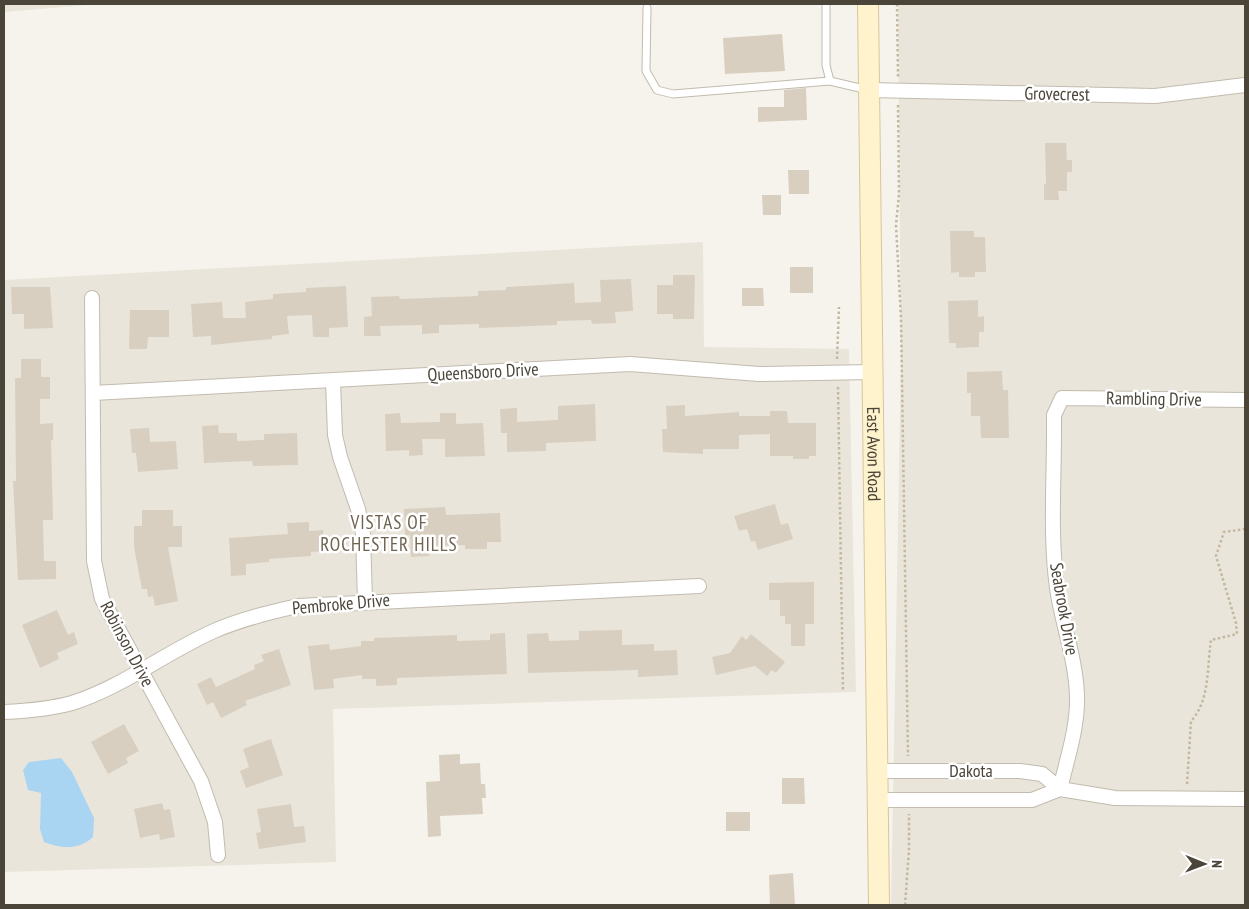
<svg xmlns="http://www.w3.org/2000/svg" width="1249" height="909" font-family="'PT Sans Narrow',sans-serif">
<style>
.residential{fill:#eae5da}
.water{fill:#a9d4f2}
.building{fill:#d8cfc1}
.lines{fill:none;stroke-linecap:round;stroke-linejoin:round}
.service-casing{stroke:#c2bbae;stroke-width:9}
.minor-casing{stroke:#c2bbae;stroke-width:16}
.secondary-casing{stroke:#d6c79b;stroke-width:22}
.path{stroke:#c4b79f;stroke-width:2.5;stroke-dasharray:2.5 2.5;stroke-linecap:butt}
.service{stroke:#fff;stroke-width:7}
.minor{stroke:#fff;stroke-width:14}
.secondary{stroke:#fff3cd;stroke-width:20}
.labels{text-anchor:middle;stroke-width:5;stroke-linejoin:round;paint-order:stroke}
.street-label{font-size:18px;fill:#4b4439;stroke:#fff}
.neighbourhood-label{font-size:19px;letter-spacing:1px;fill:#6e6250;stroke:#fff}
</style>
<rect width="100%" height="100%" fill="#f6f3ec"/>
<!-- residential -->
<g class="residential">
<polygon points="4,4 100,4 4,12"/>
<polygon points="898,4 1245,4 1245,905 891,905 901,363"/>
<polygon points="703,242 704,347 849,349 856,692 333,709 336,862 4,872 4,280"/>
</g>
<!-- water -->
<path class="water" d="M 61,758 L 72,772 L 94,818 L 93,837 C 79,850 62,849 44,842 L 40,829 L 41,793 L 28,790 L 23,770 L 29,762 Z"/>
<!-- building -->
<g class="building">
<polygon points="782,34 785,71 725,74 723,38"/>
<polygon points="806,88 807,120 758,122 758,107 784,107 784,90"/>
<polygon points="1045,143 1066,143 1067,160 1072,160 1072,172 1067,172 1067,191 1058,191 1059,200 1044,200 1044,184 1046,184"/>
<polygon points="788,170 809,170 809,194 789,194"/>
<polygon points="762,195 781,195 781,215 763,215"/>
<polygon points="950,231 974,231 974,237 985,237 986,272 975,272 975,277 959,277 959,272 951,273"/>
<rect x="790" y="267" width="23" height="26"/>
<polygon points="673,275 695,275 694,319 673,319 673,314 657,314 657,285 673,285"/>
<polygon points="631,279 633,311 615,312 616,323 592,324 591,320 557,321 557,325 479,328 479,324 439,325 439,333 422,334 422,325 380,326 381,336 364,336 364,317 372,316 371,297 399,296 400,299 478,296 478,291 506,290 506,287 574,283 575,303 601,302 600,280"/>
<polygon points="346,286 348,327 329,328 329,337 313,337 312,315 287,316 289,334 272,336 272,339 211,345 211,336 193,337 191,304 222,302 223,318 246,318 245,302 273,299 273,294 306,292 306,288"/>
<polygon points="11,287 50,287 53,328 24,329 24,314 12,314"/>
<polygon points="742,288 763,288 764,306 742,306"/>
<polygon points="978,300 978,317 984,316 984,332 979,332 979,347 956,348 956,343 949,343 948,301"/>
<polygon points="130,310 169,310 169,337 148,337 147,349 129,349"/>
<polygon points="21,359 41,359 41,377 50,377 50,399 40,399 40,424 53,423 53,440 51,440 53,520 43,520 44,561 56,561 56,579 18,580 13,481 16,481 15,378 21,378"/>
<polygon points="1002,371 1003,390 1008,390 1009,438 981,438 980,416 971,416 971,393 967,393 967,372"/>
<polygon points="595,404 596,441 546,443 546,451 507,452 507,433 501,433 500,409 517,408 517,422 558,420 558,406"/>
<polygon points="685,405 685,416 739,412 739,416 770,416 770,411 787,411 788,423 816,423 816,456 809,456 809,459 793,459 793,456 770,456 770,434 739,435 739,449 703,449 703,454 663,452 662,429 667,429 666,406"/>
<polygon points="400,413 401,423 440,422 440,413 456,413 456,424 483,423 485,456 445,457 445,439 422,439 423,455 409,456 409,450 386,451 385,414"/>
<polygon points="218,425 219,433 237,433 237,441 264,440 264,434 297,433 298,465 253,466 252,461 204,463 202,426"/>
<polygon points="149,428 150,442 176,441 178,469 138,472 136,453 132,453 130,429"/>
<polygon points="775,504 781,525 788,523 793,539 758,550 755,541 751,542 747,529 739,531 734,516"/>
<polygon points="445,507 446,515 500,513 501,542 487,542 487,549 465,549 465,545 428,546 429,556 411,557 410,535 405,535 404,509"/>
<polygon points="142,510 173,510 173,526 182,526 182,547 168,547 178,601 155,606 153,596 148,597 147,589 142,589 134,547 134,526 142,526"/>
<polygon points="309,522 309,531 323,530 325,551 311,552 311,556 269,559 269,562 246,564 246,575 231,576 229,538 288,534 287,523"/>
<polygon points="814,582 814,624 805,624 805,646 791,646 791,624 785,624 785,616 780,616 780,600 769,600 769,583"/>
<polygon points="57,610 68,635 74,632 78,644 57,653 59,659 40,668 22,625"/>
<polygon points="622,630 622,645 654,644 654,651 677,650 678,675 638,677 638,670 528,673 527,634 548,633 549,641 579,640 579,631"/>
<polygon points="505,633 507,674 397,678 397,685 376,686 376,679 362,679 362,675 333,679 334,688 314,690 308,646 329,644 330,650 361,646 361,641 374,641 374,638 457,635 457,641 490,640 490,634"/>
<polygon points="751,634 785,662 776,673 772,670 767,676 755,666 716,675 712,657 730,653 742,636 746,640"/>
<polygon points="279,649 291,685 245,701 247,705 221,718 213,702 207,705 197,684 211,677 216,687 255,669 254,665 264,661 261,655"/>
<polygon points="124,724 139,751 126,758 128,763 108,774 91,742"/>
<polygon points="271,739 283,775 246,788 240,771 249,767 243,749"/>
<polygon points="460,754 460,764 480,763 481,784 485,784 486,798 482,798 483,814 440,816 441,836 428,837 426,782 440,781 439,755"/>
<polygon points="782,778 804,778 805,804 782,804"/>
<polygon points="162,803 164,810 170,809 175,837 160,840 159,834 140,838 134,809"/>
<polygon points="291,804 294,827 304,826 306,842 259,849 256,833 261,832 257,809"/>
<rect x="726" y="812" width="24" height="19"/>
<polygon points="793,873 795,905 770,905 769,875"/>
</g>
<g class="lines">
<defs>
<g id="service">
<polyline points="826,4 826,65 830,81 868,90"/>
<polyline points="647,8 646,71 657,90 673,94 830,81"/>
</g>
<g id="minor">
<polyline points="868,90 1155,96 1245,85"/>
<polyline points="92,298 94,561 102,599 201,781 215,822 218,855"/>
<polyline points="333,381 335,435 340,457 358,509 363,534 365,601"/>
<polyline points="93,393 630,364 759,374 872,372"/>
<path d="M 1245,400 L 1062,398 L 1054,415 L 1054,432 C 1054,484 1050,537 1057,588 C 1062,624 1076,659 1077,696 C 1078,727 1067,759 1060,789 L 1115,798 L 1245,799"/>
<path d="M 4,712 C 26,711 50,709 72,703 C 123,687 166,652 214,631 C 241,619 270,612 298,606 L 699,586"/>
<polyline points="877,771 1020,771 1042,774 1060,789 1032,800 878,800"/>
</g>
<g id="secondary">
<path id="s1" d="M 868,4 L 879,905"/>
</g>
</defs>
<!-- service casing -->
<use href="#service" class="service-casing"/>
<!-- minor casing -->
<use href="#minor" class="minor-casing"/>
<!-- secondary casing -->
<use href="#secondary" class="secondary-casing"/>
<!-- path -->
<g class="path">
<polyline points="897,4 898,77"/>
<polyline points="898,105 899,194 896,225 901,318 908,756"/>
<polyline points="837,359 839,307"/>
<polyline points="838,387 843,692"/>
<path d="M 1187,784 L 1191,721 C 1210,701 1207,666 1211,640 L 1237,634 L 1236,623 L 1216,556 L 1224,532 L 1245,529"/>
<polyline points="905,905 909,850 909,814"/>
</g>
<!-- service -->
<use href="#service" class="service"/>
<!-- minor -->
<use href="#minor" class="minor"/>
<!-- secondary -->
<use href="#secondary" class="secondary"/>
</g>
<g class="labels">
<!-- street labels -->
<g class="street-label">
<text transform="translate(1057 94) rotate(1)" y="6">Grovecrest</text>
<text transform="translate(483 372) rotate(-3)" y="6">Queensboro Drive</text>
<text transform="translate(1154 399) rotate(1)" y="6">Rambling Drive</text>
<text dy="6" stroke="none"><textPath href="#s1" startOffset="450">East Avon Road</textPath></text>
<text transform="translate(341 604) rotate(-5)" y="6">Pembroke Drive</text>
<text transform="translate(1064 609) rotate(80)" y="6">Seabrook Drive</text>
<text transform="translate(127 644) rotate(62)" y="6">Robinson Drive</text>
<text x="971" y="777">Dakota</text>
</g>
<!-- neighbourhood labels -->
<g class="neighbourhood-label">
<text x="389" y="529">VISTAS OF<tspan x="389" dy="22">ROCHESTER HILLS</tspan></text>
</g>
</g>
<!-- border -->
<rect width="1249" height="909" fill="none" stroke="#4b4439" stroke-width="10"/>
<!-- north arrow -->
<g transform="translate(1204 864) rotate(91)" stroke="#ffffff" stroke-width="4" paint-order="stroke">
<path d="M0-4L9 19L0 12L-9 19Z" fill="#4b4439"/>
<text y="-8" font-size="14" font-weight="bold" text-anchor="middle" fill="#4b4439">N</text>
</g>
</svg>
